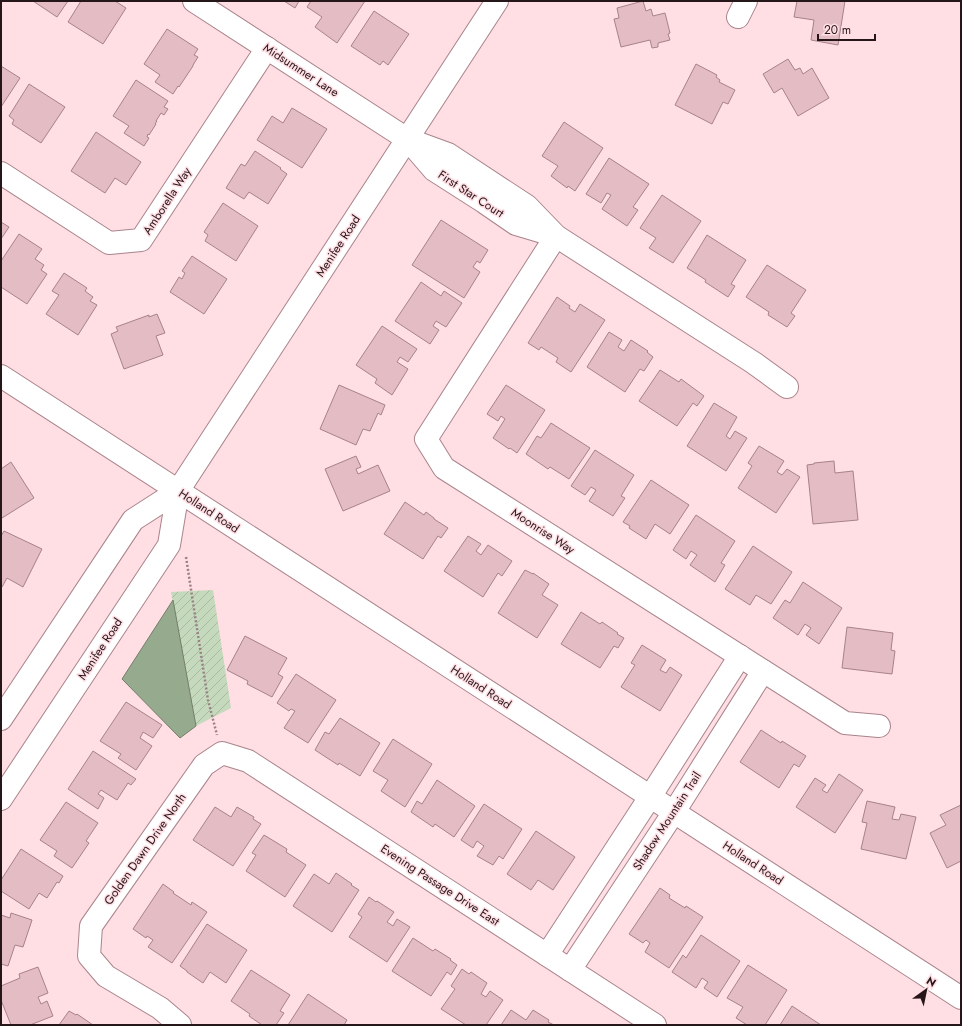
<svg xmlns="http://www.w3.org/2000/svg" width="962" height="1026" font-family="Jost,sans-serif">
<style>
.garden{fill:url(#garden-furrows)}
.water{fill:#96aa8d;stroke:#747e6a}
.building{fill:#e4bcc4;stroke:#a7828a}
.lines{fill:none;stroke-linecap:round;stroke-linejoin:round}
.minor-casing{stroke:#a9848c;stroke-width:24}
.secondary-casing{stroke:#a9848c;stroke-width:24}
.primary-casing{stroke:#a9848c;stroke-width:24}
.path{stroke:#998186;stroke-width:2.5;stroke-dasharray:2 2;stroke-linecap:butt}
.minor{stroke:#fff;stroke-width:22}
.secondary{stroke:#fff;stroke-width:22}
.primary{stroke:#fff;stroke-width:22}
.labels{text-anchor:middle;stroke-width:3;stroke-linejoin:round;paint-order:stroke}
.street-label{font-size:12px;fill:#25161a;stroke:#ffdee4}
</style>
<defs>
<pattern id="garden-furrows" width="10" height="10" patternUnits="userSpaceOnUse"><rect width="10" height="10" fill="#c5d9bc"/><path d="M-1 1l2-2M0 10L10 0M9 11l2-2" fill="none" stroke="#a9baa1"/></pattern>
</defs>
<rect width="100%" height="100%" fill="#ffdee4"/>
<!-- garden -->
<polygon class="garden" points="213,590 231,708 196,726 171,592"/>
<!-- water -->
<polygon class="water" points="173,600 196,726 180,738 122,679"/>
<!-- building -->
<g class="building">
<polygon points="33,1 68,1 57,17"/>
<polygon points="81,1 115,1 126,8 103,44 68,22"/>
<polygon points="284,1 299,1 295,8"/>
<polygon points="311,1 365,1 337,43 315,27 322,17 307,7"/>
<polygon points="643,1 646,11 651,9 653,16 665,13 670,33 668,34 670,40 658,43 658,47 652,48 650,40 621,47 614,19 619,18 617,8"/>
<polygon points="797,1 845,1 838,45 811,40 814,20 794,17"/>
<polygon points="374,11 409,34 388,65 383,61 380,65 351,46"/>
<polygon points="167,29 198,49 194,55 198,57 193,65 193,66 179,87 178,86 173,94 155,82 160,75 144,64"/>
<polygon points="788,59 795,70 800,68 803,74 812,68 829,98 798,116 782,88 774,93 763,74"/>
<polygon points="696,64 717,75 716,77 720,80 719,82 735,90 728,104 723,102 712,124 675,105"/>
<polygon points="1,66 20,78 1,107"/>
<polygon points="136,80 168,101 164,107 168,109 164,115 161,113 156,121 157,121 155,124 156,124 149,135 148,134 147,137 149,138 144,146 124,133 129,126 113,116"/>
<polygon points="29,84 65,107 41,143 12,124 14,120 9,116"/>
<polygon points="292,108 327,129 302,168 257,140 272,116 283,123"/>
<polygon points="564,122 603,148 575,191 568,186 567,188 551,176 558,166 542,156"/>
<polygon points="96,132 141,162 126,185 115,178 105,193 71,171"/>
<polygon points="255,151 281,168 280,169 287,174 268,204 249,192 244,199 226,188 241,164 245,166"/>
<polygon points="609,158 649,184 633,207 638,210 627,226 602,209 611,195 607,193 601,203 586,194"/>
<polygon points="662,195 701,221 673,263 649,248 656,238 640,228"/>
<polygon points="223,203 258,226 236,261 205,241 208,235 204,232"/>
<polygon points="441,220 488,250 480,263 477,261 473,267 480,272 464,298 412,265"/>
<polygon points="1,222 9,227 1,239"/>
<polygon points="19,234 42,249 35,259 44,265 41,270 47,274 27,304 1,287 1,261"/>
<polygon points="707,235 746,260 731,284 735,286 728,297 705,282 706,280 687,268"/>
<polygon points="192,256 227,279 204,314 170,292 179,277 182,279 185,273 182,271"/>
<polygon points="767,265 806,290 791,313 795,316 787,327 768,315 769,312 746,297"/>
<polygon points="64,273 87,288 85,291 93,297 90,301 97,305 78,335 46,314 59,295 52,291"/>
<polygon points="421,282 441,296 444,291 462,303 446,327 436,321 433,326 439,330 430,344 395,321"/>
<polygon points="557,297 570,306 569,308 575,312 580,304 605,320 571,372 556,362 558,358 541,347 539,350 528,343"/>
<polygon points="157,314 165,333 156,336 163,355 124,369 111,334 118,331 116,327 149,315 149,317"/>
<polygon points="382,326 417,349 408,362 400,357 397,362 408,369 392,395 375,383 377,379 356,365"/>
<polygon points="609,332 622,340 618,347 624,351 631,340 648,351 647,352 653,357 644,371 640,369 625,392 587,367"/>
<polygon points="660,370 679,382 681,379 704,396 697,406 693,403 677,426 639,401"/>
<polygon points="339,385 385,405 381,415 378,413 370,431 363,429 356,445 320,429"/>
<polygon points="506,385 545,410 517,453 510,448 509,449 493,438 505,419 501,416 498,421 487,414"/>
<polygon points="714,403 737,417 726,436 730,439 735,431 747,438 726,471 687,446"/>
<polygon points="551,423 590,448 569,479 550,467 548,469 526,454 537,436 541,438"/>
<polygon points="759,446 784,461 777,472 782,475 787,469 800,477 776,513 738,488 752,466 748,463"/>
<polygon points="595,450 634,475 621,496 625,498 613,516 589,501 596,490 591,487 585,495 571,486"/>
<polygon points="356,456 361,467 356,469 358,474 378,465 390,491 343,511 325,469"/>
<polygon points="834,461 835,473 853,471 858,520 813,524 807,465 814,464 814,463"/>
<polygon points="11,462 34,498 2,518 1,516 1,469"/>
<polygon points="651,480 689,505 670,534 655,524 646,539 629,528 630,526 623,522"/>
<polygon points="405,502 424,515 426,512 434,518 434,519 448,528 441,538 438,536 423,559 384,534"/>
<polygon points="696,515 735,541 721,563 725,565 715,582 690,565 697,555 691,551 686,559 673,550"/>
<polygon points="4,531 42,549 23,587 7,578 2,587 1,586 1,536"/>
<polygon points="468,536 481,544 476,551 481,555 488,545 512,561 502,576 498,573 483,597 444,571"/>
<polygon points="753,546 792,572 771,604 756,595 750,605 725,589"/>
<polygon points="525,570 533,574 533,573 549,584 542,595 558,605 537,638 498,613"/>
<polygon points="803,582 842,608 819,644 806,635 811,628 805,624 798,635 773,618 785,600 790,603"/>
<polygon points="581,612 600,624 602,622 618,633 617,634 624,638 618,648 614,646 600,668 561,644"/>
<polygon points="847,627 893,633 891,650 895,651 892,674 842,668"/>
<polygon points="245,636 287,658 278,674 283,677 272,697 247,684 248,681 227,670"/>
<polygon points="642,645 666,660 660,670 666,673 670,667 682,675 660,711 621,687 635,665 631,663"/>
<polygon points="296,674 336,700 308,743 284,728 295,711 291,709 289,711 277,703"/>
<polygon points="126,702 162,725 153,738 143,732 140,738 152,746 136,770 118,758 121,754 100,741"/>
<polygon points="340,718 380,743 360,776 339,763 338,765 315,750 325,732 329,734"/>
<polygon points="761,730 781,743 782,741 806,756 799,767 794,764 779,788 740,762"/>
<polygon points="393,739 432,764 405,807 381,791 388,780 373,771"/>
<polygon points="93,751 136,779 131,785 128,783 117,800 101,790 98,794 104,798 98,809 68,789"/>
<polygon points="839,774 863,790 835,833 796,807 815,778 826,785 822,790 827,793"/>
<polygon points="437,780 475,806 454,837 435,824 433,827 411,812 417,801 422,804"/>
<polygon points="867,801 895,807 892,819 899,820 901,814 916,817 906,859 861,849 867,823 862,822"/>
<polygon points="66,802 98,823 86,841 89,843 72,868 54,856 57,851 40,840"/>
<polygon points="484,804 522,829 503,859 499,856 493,865 477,856 484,846 477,841 473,848 461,840"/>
<polygon points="961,805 961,861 947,868 930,833 946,825 940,815"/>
<polygon points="215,807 231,817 237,807 254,817 253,819 261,824 233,866 193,840"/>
<polygon points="536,831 575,857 553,890 538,880 531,890 507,874"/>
<polygon points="264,835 287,849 286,852 306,865 285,897 246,871 256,855 252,853"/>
<polygon points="21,849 63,876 59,883 57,882 47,898 39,893 29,909 1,891 1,880"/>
<polygon points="336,873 352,884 351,885 359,890 332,932 293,906 314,874 329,884"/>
<polygon points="163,884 174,892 173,893 191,905 192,902 207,912 172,963 148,947 153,940 147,936 146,938 133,929"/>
<polygon points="660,888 670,895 669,898 685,908 686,906 703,917 669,968 645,952 650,943 646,940 643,943 629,934"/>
<polygon points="369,897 376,902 377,901 394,912 387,922 393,926 397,919 410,927 387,962 349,937 362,917 358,914"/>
<polygon points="11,913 32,920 23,947 15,945 8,966 1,964 1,915 10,918"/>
<polygon points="207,924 247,950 226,983 210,972 203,983 187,972 187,971 180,966"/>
<polygon points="701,935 740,961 717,997 704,988 708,982 702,978 696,988 672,972 683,955 686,958"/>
<polygon points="413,938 433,951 435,949 451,959 450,960 457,965 451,975 447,972 431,996 392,971"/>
<polygon points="748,965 787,990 765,1025 747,1025 736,1018 743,1007 727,998"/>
<polygon points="38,967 48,993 38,997 41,1004 47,1001 53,1016 30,1025 11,1025 1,1000 1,986 20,978 19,974"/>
<polygon points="462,969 469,974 471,972 487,983 481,994 486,997 490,991 503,1000 486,1025 466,1025 441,1009 455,989 451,986"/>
<polygon points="251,970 290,995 280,1011 284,1013 276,1025 262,1025 249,1016 250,1014 231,1001"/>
<polygon points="308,994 347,1020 344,1025 288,1025"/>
<polygon points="792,1006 821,1025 780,1025"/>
<polygon points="511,1010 526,1020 533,1010 549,1020 548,1022 554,1025 501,1025"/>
<polygon points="69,1011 76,1015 77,1014 93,1025 59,1025"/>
</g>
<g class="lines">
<defs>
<g id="minor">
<polyline points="194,1 407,139 448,154 527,206 556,236 754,363 787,387"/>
<polyline points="738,17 746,1"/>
<polyline points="409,141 434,170 484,202 516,224 553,235"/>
<polyline points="1,173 109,243 141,240 267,48"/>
<polyline points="556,236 426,439 444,468 845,723 879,726"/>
<polyline points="547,955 650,797 740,656"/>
<polyline points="570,970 674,812 763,671"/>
<polyline points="180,1025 160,1008 106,976 89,956 91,926 204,765 222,753 248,761 655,1025"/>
</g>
<polyline id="secondary" points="1,376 961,998"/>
<g id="primary">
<polyline points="1,719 133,520 178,491"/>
<polyline points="1,799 169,545 178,491 497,1"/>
</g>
</defs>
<!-- minor casing -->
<use href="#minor" class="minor-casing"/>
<!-- secondary casing -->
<use href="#secondary" class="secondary-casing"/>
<!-- primary casing -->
<use href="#primary" class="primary-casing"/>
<!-- path -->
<polyline class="path" points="186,557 208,700 217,735"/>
<!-- minor -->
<use href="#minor" class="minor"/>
<!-- secondary -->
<use href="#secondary" class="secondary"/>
<!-- primary -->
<use href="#primary" class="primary"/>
</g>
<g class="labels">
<!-- street labels -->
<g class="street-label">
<text transform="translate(301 70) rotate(33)" y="4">Midsummer Lane</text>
<text transform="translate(471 194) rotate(33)" y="4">First Star Court</text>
<text transform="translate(167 201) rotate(-57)" y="4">Amborella Way</text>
<text transform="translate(338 246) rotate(-57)" y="4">Menifee Road</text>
<text transform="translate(209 511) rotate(33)" y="4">Holland Road</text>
<text transform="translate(543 531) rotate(33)" y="4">Moonrise Way</text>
<text transform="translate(100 649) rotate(-57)" y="4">Menifee Road</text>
<text transform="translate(481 687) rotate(33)" y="4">Holland Road</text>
<text transform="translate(667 821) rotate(-57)" y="4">Shadow Mountain Trail</text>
<text transform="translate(145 849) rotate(-55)" y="4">Golden Dawn Drive North</text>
<text transform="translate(753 863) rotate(33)" y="4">Holland Road</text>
<text transform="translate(440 885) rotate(33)" y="4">Evening Passage Drive East</text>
</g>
</g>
<!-- border -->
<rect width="962" height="1026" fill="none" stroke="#25161a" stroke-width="4"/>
<!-- north arrow -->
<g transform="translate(926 990) rotate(33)" stroke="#ffdee4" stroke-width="3" paint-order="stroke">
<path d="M0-3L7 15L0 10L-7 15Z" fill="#25161a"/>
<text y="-6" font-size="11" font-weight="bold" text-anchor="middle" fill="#25161a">N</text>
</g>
<!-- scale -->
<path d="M818 34v6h57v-6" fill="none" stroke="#25161a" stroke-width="2"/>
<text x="824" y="34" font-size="12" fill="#25161a" stroke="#ffdee4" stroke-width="3" paint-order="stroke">20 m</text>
</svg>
